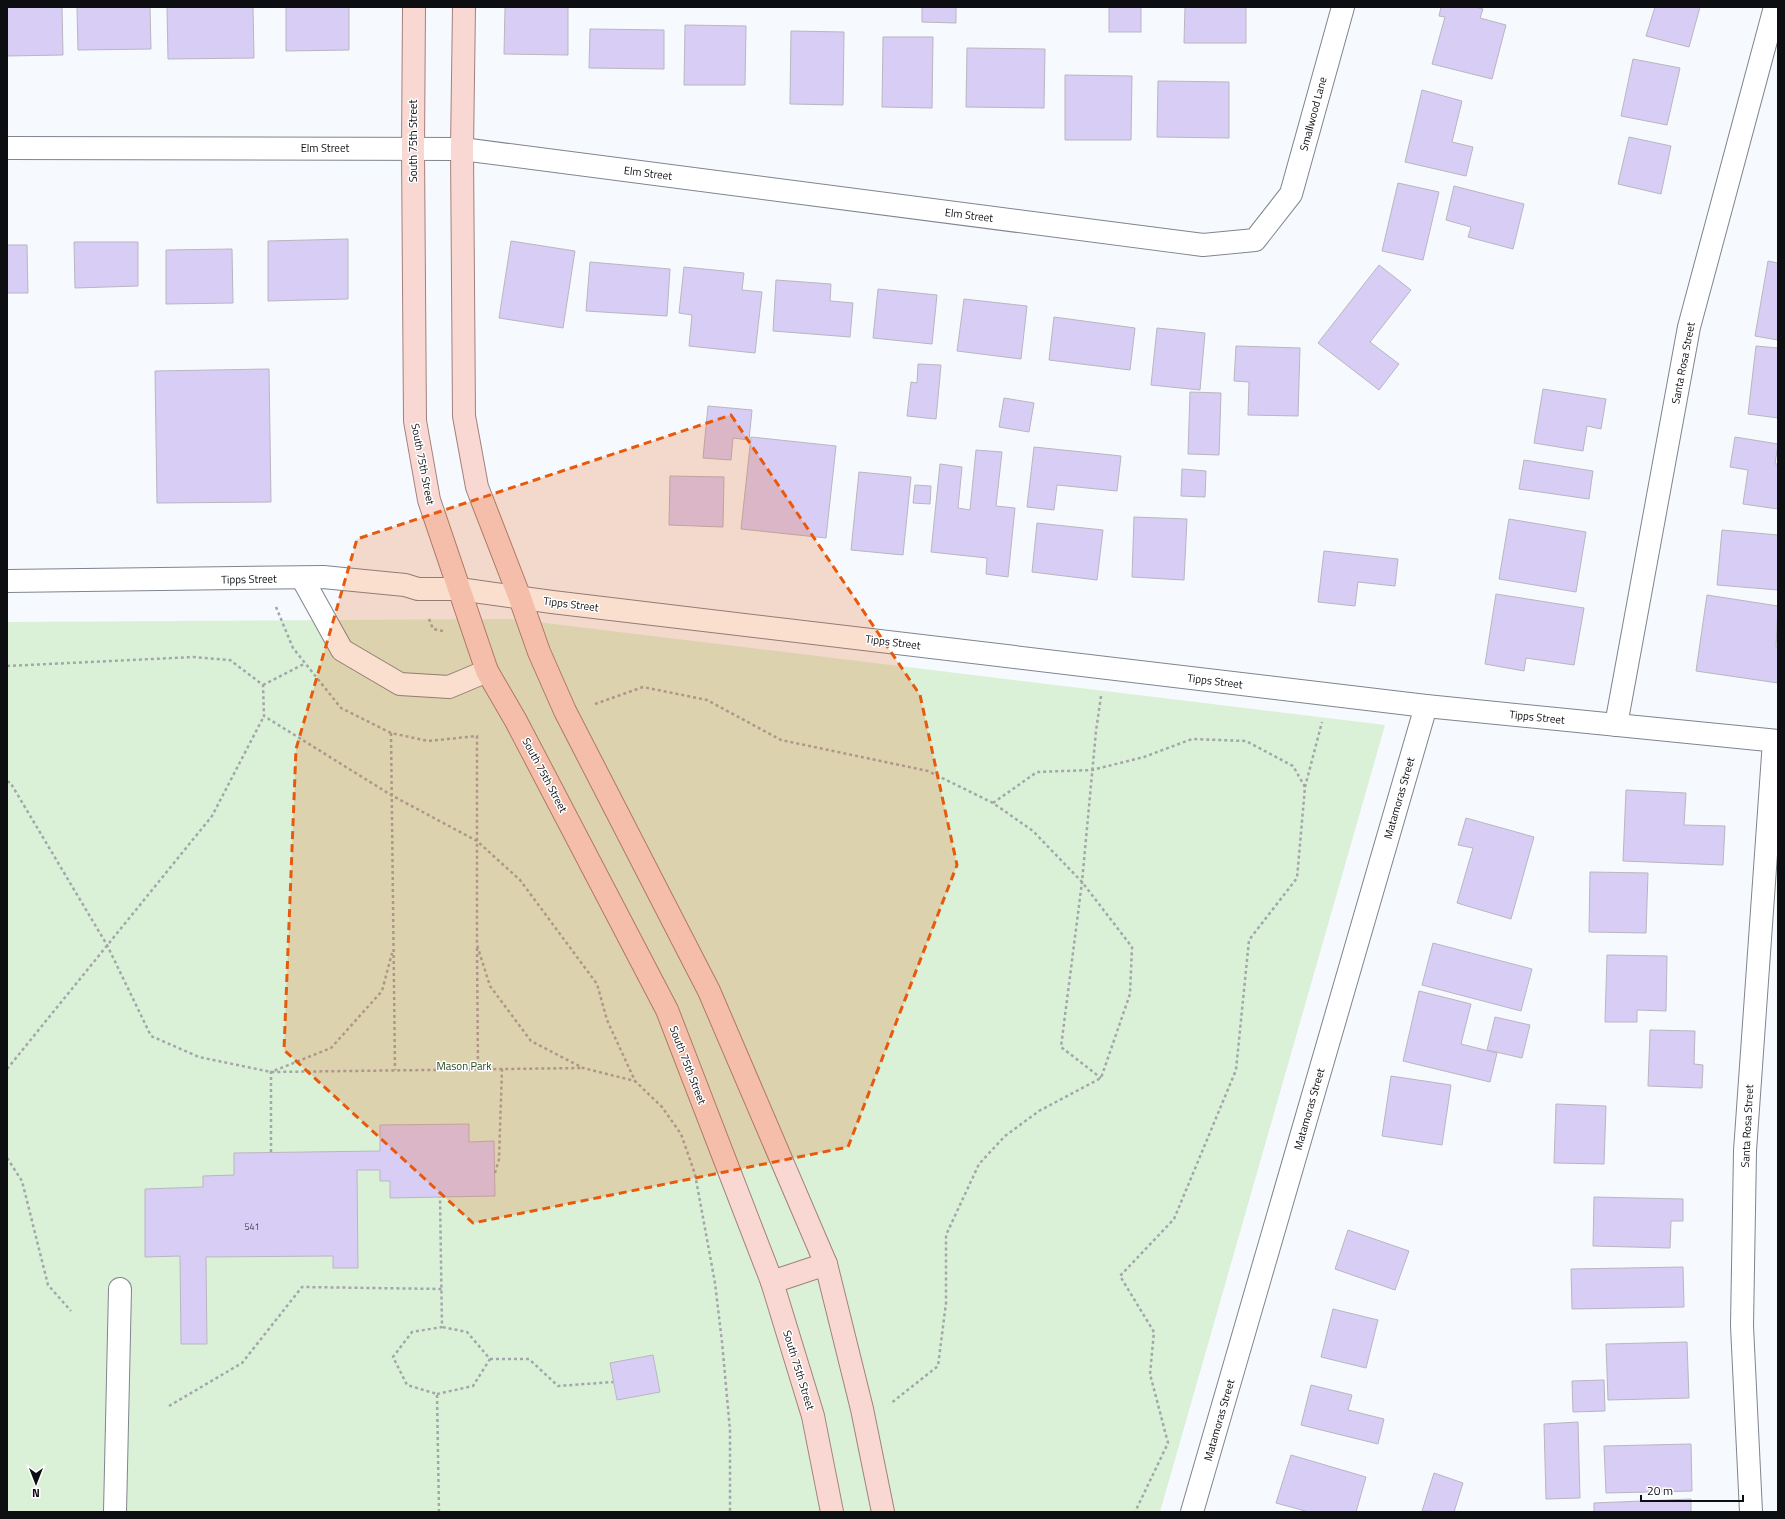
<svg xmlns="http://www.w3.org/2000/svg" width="1785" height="1519" font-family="'Titillium Web',sans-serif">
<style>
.green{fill:#dbf1d7}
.building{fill:#d8cdf5;stroke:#b9b6c1}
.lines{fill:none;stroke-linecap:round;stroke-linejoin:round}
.minor-casing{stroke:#7e858e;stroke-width:24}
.major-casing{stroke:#a3807c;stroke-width:24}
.path{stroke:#a3a6aa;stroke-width:2.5;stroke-dasharray:3 3;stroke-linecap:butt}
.minor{stroke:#fff;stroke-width:22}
.major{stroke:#f9d8d3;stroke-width:22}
.marked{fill:#e8590c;fill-opacity:0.2;stroke:#e8590c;stroke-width:3;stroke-dasharray:8 5;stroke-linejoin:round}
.labels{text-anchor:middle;stroke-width:3;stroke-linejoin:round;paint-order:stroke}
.number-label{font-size:9px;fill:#3f3e4b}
.street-label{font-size:11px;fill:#0c0e12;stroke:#fff}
.park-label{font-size:11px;fill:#234b1c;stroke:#fff}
</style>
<rect width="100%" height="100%" fill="#f6f9fd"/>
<!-- green -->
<polygon class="green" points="512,619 1385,725 1160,1512 7,1512 7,622"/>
<!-- building -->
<g class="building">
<polygon points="7,7 62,7 63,55 7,56"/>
<polygon points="77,7 150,7 151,49 78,50"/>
<polygon points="167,7 253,7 254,58 168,59"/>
<polygon points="286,7 349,7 349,50 286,51"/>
<polygon points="505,7 568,7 568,55 504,54"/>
<polygon points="922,7 956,7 956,23 922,22"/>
<rect x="1109" y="7" width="32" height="25"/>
<polygon points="1185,7 1246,7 1246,43 1184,43"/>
<polygon points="1441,7 1475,7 1483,9 1480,18 1506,25 1492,79 1432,64 1445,17 1439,16"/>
<polygon points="1655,7 1700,7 1689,47 1646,36"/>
<polygon points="685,25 746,26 745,85 684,85"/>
<polygon points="590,29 664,30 664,69 589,68"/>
<polygon points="791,31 844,32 843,105 790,104"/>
<polygon points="883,37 933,37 932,108 882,107"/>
<polygon points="967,48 1045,49 1044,108 966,107"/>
<polygon points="1633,59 1680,68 1667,125 1621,116"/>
<polygon points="1065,75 1132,76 1131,140 1065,140"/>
<polygon points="1158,81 1229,82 1229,138 1157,137"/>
<polygon points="1422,90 1462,101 1452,142 1473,147 1466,176 1405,162"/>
<polygon points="1629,137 1671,146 1661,194 1618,184"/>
<polygon points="1398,183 1439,192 1423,260 1382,251"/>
<polygon points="1454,186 1524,204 1513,249 1468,237 1471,227 1446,220"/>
<polygon points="348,239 348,299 268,301 268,241"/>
<polygon points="511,241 575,251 563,328 499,318"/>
<polygon points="74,242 138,242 138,286 75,288"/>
<polygon points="7,245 27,245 28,293 7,293"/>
<polygon points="232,249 233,303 166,304 166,250"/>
<polygon points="1768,261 1778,263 1778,340 1755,336"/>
<polygon points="590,262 670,269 667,316 586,311"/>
<polygon points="1379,265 1411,290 1370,342 1399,364 1379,390 1318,343"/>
<polygon points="684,267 744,273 742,290 762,292 755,353 689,346 692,315 679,313"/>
<polygon points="776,280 831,284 830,301 853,303 850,337 773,331"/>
<polygon points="878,289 937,295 932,344 873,338"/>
<polygon points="964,299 1027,306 1021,359 957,351"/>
<polygon points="1054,317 1135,328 1130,370 1049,360"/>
<polygon points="1157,328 1205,333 1200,390 1151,385"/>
<polygon points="1236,346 1300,348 1298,416 1248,415 1249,382 1234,381"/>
<polygon points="1756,346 1778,348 1778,418 1748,414"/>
<polygon points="918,364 941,365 936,419 907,416 911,382 917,383"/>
<polygon points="269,369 271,502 157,503 155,371"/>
<polygon points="1543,389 1606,399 1601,429 1587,426 1583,451 1534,443"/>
<polygon points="1190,392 1221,393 1219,455 1188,454"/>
<polygon points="1004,398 1034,403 1029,432 999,427"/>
<polygon points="708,406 752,410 749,440 733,438 731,460 703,458"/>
<polygon points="751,437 836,446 826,538 741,529"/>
<polygon points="1735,437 1778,444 1775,464 1778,464 1778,509 1743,504 1748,470 1730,467"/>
<polygon points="1034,447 1121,456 1117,491 1057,485 1054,510 1027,507"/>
<polygon points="976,450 1002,452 996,506 1015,508 1008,577 986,574 987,558 931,552 940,464 962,467 958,508 970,510"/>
<polygon points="1524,460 1593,471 1589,499 1519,489"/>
<polygon points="1182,469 1206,471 1205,497 1181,496"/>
<polygon points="859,472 911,477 903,555 851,550"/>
<polygon points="670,476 724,477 723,527 669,525"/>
<polygon points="915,485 931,486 930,504 913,503"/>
<polygon points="1134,517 1187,519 1184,580 1132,577"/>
<polygon points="1509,519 1586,532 1576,592 1499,579"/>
<polygon points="1037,523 1103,530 1097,580 1032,572"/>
<polygon points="1722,530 1778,535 1778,590 1717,585"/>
<polygon points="1324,551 1398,559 1395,586 1358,582 1355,606 1318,602"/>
<polygon points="1496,594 1584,608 1574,665 1526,658 1524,671 1485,664"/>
<polygon points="1707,595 1778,606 1776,647 1778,647 1778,683 1696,671"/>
<polygon points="1626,790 1686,793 1684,825 1725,826 1723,865 1623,861"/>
<polygon points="1466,818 1534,837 1511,919 1457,903 1473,848 1458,845"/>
<polygon points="1590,872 1648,873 1646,933 1589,932"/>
<polygon points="1433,943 1532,969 1521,1011 1422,985"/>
<polygon points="1607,955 1667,956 1666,1011 1637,1010 1637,1022 1605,1022"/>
<polygon points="1419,991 1471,1004 1461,1044 1497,1053 1490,1082 1403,1061"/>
<polygon points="1495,1017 1530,1025 1522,1058 1487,1050"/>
<polygon points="1650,1030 1695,1031 1694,1064 1703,1065 1702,1088 1648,1086"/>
<polygon points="1391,1076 1451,1085 1442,1145 1382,1136"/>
<polygon points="1556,1104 1606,1106 1604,1164 1554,1163"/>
<polygon points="469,1124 469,1142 494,1141 495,1196 390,1198 390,1181 380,1181 380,1170 357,1170 358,1268 333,1268 333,1256 206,1257 207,1344 181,1344 180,1256 145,1257 145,1189 203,1187 203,1176 234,1175 234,1153 380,1151 380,1125"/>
<polygon points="1594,1197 1683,1199 1683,1221 1671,1221 1670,1248 1593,1246"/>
<polygon points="1348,1230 1409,1251 1395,1290 1335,1269"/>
<polygon points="1683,1267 1684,1307 1572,1309 1571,1269"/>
<polygon points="1333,1309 1378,1320 1366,1368 1321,1357"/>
<polygon points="1687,1342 1689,1398 1608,1400 1606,1344"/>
<polygon points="653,1355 660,1392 617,1400 610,1363"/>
<polygon points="1604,1380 1605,1411 1573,1412 1572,1381"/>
<polygon points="1311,1385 1352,1395 1348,1410 1384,1419 1378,1444 1301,1425"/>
<polygon points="1578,1422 1580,1498 1546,1499 1544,1424"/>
<polygon points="1691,1444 1692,1491 1606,1493 1604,1446"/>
<polygon points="1291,1455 1366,1477 1356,1512 1309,1512 1276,1503"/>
<polygon points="1434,1473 1463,1483 1454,1512 1422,1511"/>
<polygon points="1691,1499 1691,1512 1594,1512 1594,1503"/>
</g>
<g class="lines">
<defs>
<g id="minor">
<polyline points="7,148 462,149 1203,245 1255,240 1291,194 1343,7"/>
<polyline points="302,578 342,650 400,684 449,687 487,671"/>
<polyline points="7,581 323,577 405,585 418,589 459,589 552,602 1426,706 1778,741"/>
<polyline points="1616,725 1689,327 1775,7"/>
<polyline points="115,1512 120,1289"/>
<polyline points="1192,1512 1426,706"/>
<polyline points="1751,1512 1742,1326 1745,1151 1774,741"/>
</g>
<g id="major">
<polyline points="414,7 413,149 415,421 429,500 487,671 516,721 667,1010 772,1282 813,1416 832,1512"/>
<polyline points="464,7 462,149 464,416 477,487 520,598 539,652 565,711 709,991 826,1264 862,1409 883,1512"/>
<polyline points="772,1282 826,1264"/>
</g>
</defs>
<!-- minor casing -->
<use href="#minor" class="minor-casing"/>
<!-- major casing -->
<use href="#major" class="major-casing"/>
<!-- path -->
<g class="path">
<polyline points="276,607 293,648 341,708 391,733 428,741 477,736 477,945 490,986 531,1041 583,1068 635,1081"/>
<polyline points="429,619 433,629 443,631"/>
<polyline points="7,666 194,657 230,660 263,685 264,716 391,795 477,841 520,880 597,984 607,1020 635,1081 662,1107 681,1134 695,1174 715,1283 722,1342 730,1430 730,1512"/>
<polyline points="263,685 304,664"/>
<polyline points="1101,696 1096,731 1082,882 1061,1047 1101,1078"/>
<polyline points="595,704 643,687 707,700 781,740 928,771 993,803 1033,831 1082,882 1132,947 1130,994 1101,1078 1039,1111 1005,1136 979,1164 946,1235 946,1303 938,1366 890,1404"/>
<polyline points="391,733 395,1070"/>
<polyline points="7,782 10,782 107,945 151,1036 199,1057 271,1072 583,1068"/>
<polyline points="1305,787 1322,722"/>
<polyline points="993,803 1037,772 1092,770 1144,757 1192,739 1246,741 1293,766 1305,787 1297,878 1249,940 1236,1070 1174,1219 1120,1276 1154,1332 1150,1374 1168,1443 1135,1512"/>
<polyline points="477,948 478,1069"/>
<polyline points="7,1069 212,816 264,716"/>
<polyline points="271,1152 271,1072 331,1048 382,991 392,953"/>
<polyline points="7,1158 22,1181 48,1285 71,1311"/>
<polyline points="495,1173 499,1159 502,1069"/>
<polyline points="490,1359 529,1359 558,1386 613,1382"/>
<polyline points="437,1394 473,1386 490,1359 467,1332 442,1327"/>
<polyline points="169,1406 242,1363 302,1287 442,1289"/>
<polyline points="439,1512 437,1394 407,1385 393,1357 412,1332 442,1327 440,1197"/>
</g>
<!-- minor -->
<use href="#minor" class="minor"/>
<!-- major -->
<use href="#major" class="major"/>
</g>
<!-- marked area -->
<path class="marked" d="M 731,415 L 920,695 L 957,865 L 848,1147 L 473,1223 L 284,1050 L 296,749 L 357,539 Z"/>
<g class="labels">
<!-- number labels -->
<g class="number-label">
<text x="252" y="1230">541</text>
</g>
<!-- street labels -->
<g class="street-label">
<text transform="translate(1313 114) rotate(-75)" y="4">Smallwood Lane</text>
<text transform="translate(413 141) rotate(-90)" y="4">South 75th Street</text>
<text x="325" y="152">Elm Street</text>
<text transform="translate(648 173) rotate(7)" y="4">Elm Street</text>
<text transform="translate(969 215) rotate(7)" y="4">Elm Street</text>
<text transform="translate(1683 363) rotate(-79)" y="4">Santa Rosa Street</text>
<text transform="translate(423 464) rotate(79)" y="4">South 75th Street</text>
<text transform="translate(249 579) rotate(-1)" y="4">Tipps Street</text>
<text transform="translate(571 604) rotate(7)" y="4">Tipps Street</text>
<text transform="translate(893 642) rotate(7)" y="4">Tipps Street</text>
<text transform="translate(1215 681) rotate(7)" y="4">Tipps Street</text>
<text transform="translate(1537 717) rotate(6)" y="4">Tipps Street</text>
<text transform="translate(545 775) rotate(62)" y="4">South 75th Street</text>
<text transform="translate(1399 798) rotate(-74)" y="4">Matamoras Street</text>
<text transform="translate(688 1065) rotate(69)" y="4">South 75th Street</text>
<text transform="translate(1309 1109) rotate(-74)" y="4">Matamoras Street</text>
<text transform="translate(1747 1126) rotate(-87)" y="4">Santa Rosa Street</text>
<text transform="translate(799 1370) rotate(73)" y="4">South 75th Street</text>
<text transform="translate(1219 1420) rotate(-74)" y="4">Matamoras Street</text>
</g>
<!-- park labels -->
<g class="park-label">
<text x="464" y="1070">Mason Park</text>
</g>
</g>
<!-- border -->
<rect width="1785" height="1519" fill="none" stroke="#0c0e12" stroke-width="16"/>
<!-- north arrow -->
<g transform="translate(36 1483) rotate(180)" stroke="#ffffff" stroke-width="3" paint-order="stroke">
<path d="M0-3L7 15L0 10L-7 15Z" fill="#0c0e12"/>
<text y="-6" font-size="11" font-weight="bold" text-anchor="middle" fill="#0c0e12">N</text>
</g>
<!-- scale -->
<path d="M1641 1495v6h102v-6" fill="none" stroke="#0c0e12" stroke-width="2"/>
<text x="1647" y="1495" font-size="12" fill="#0c0e12" stroke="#ffffff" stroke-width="3" paint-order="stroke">20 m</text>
</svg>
